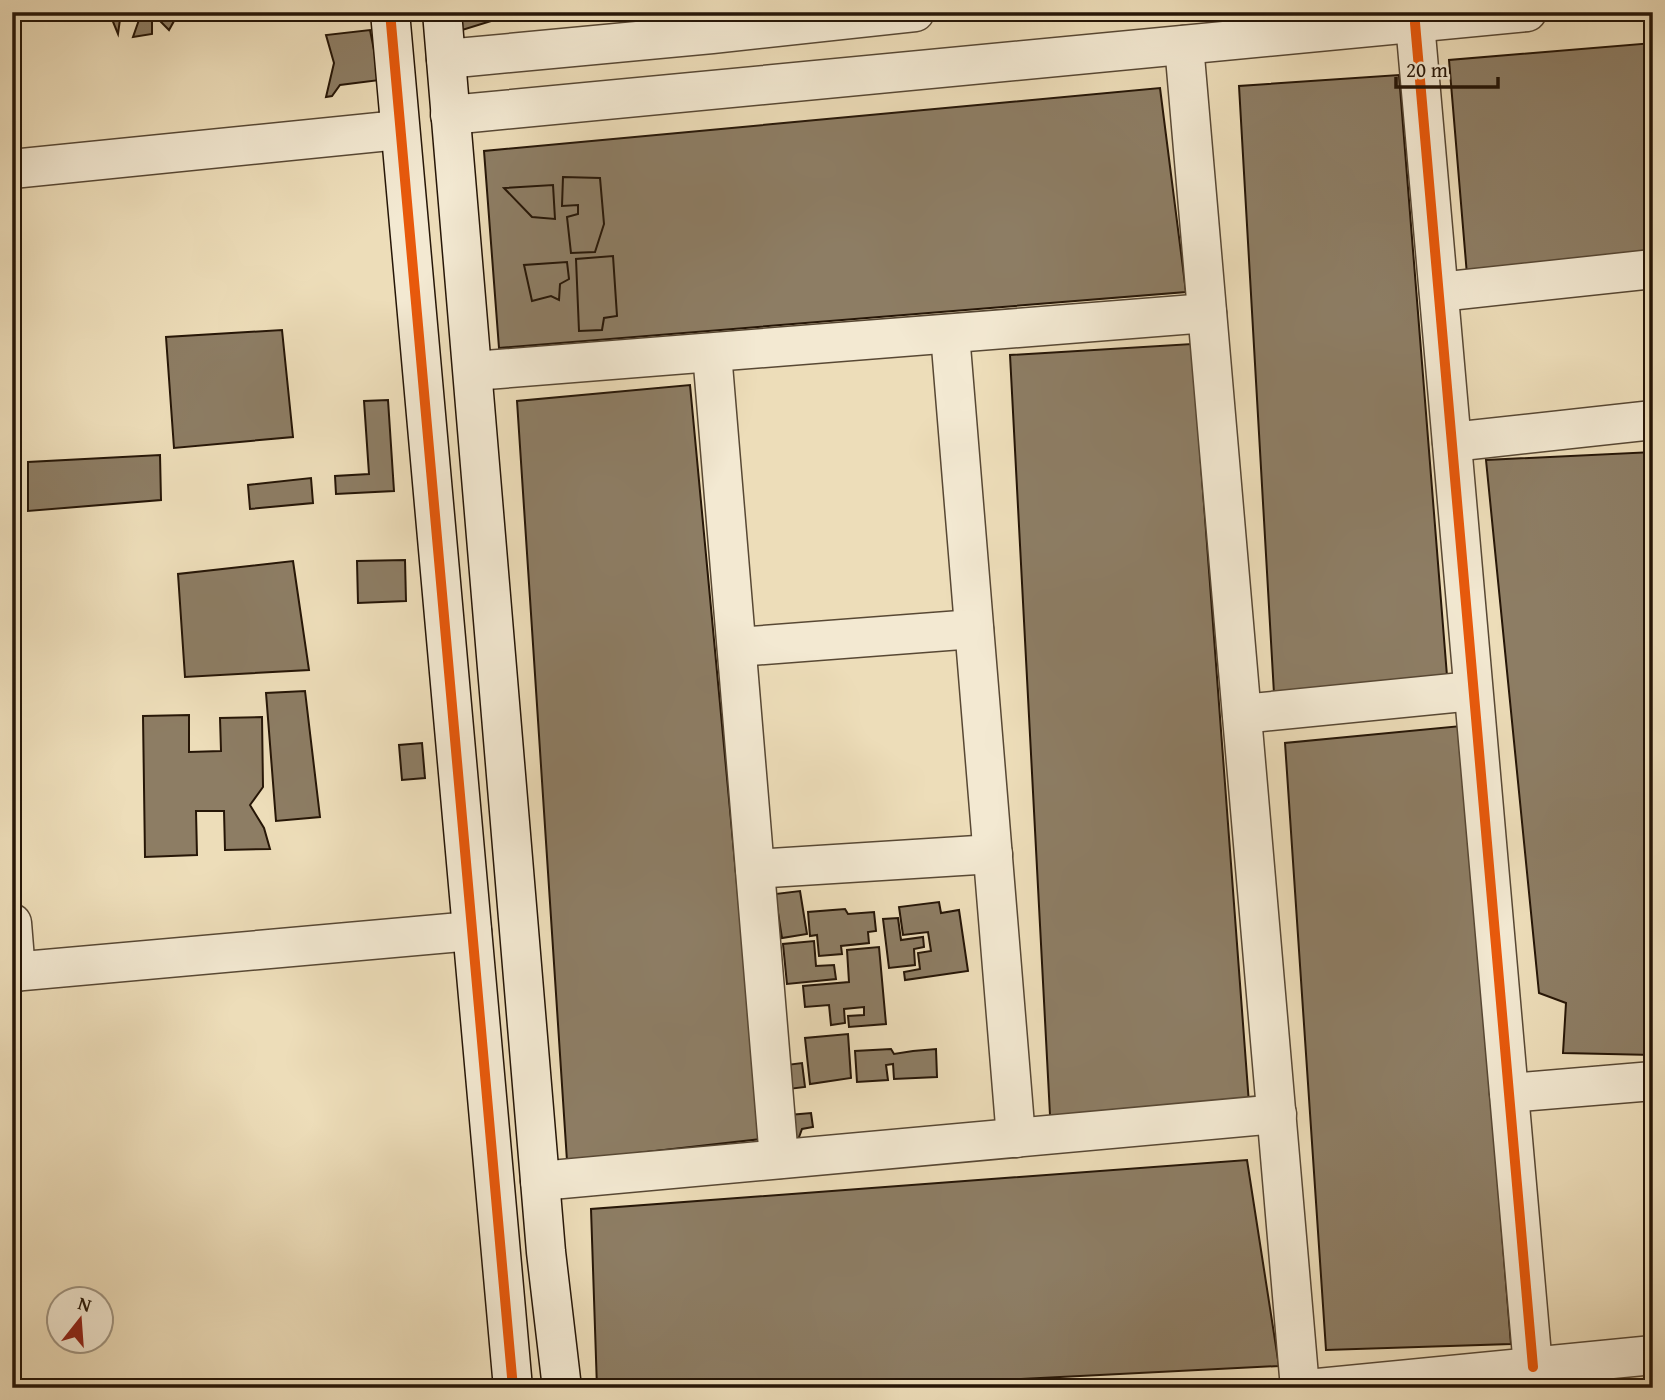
<svg xmlns="http://www.w3.org/2000/svg" width="1665" height="1400" font-family="'Gentium Book Plus',serif">
<style>
.building{fill:#8d7d64;stroke:#261607;stroke-width:2}
.lines{fill:none;stroke-linecap:round;stroke-linejoin:round}
.street-casing{stroke:#584834;stroke-width:41}
.secondary-casing{stroke:#261607;stroke-width:41}
.street{stroke:#f3e9d2;stroke-width:38}
.secondary{stroke:#f3e9d2;stroke-width:38}
.cycleway-casing{stroke:#f3e9d2;stroke-width:15}
.cycleway{stroke:#e8590c;stroke-width:10}
</style>
<rect width="100%" height="100%" fill="#edddb9"/>
<filter id="stains"><feTurbulence type="fractalNoise" baseFrequency=".00286" numOctaves="4"/><feColorMatrix values="0 0 0 0 .2 0 0 0 0 .09 0 0 0 0 .02 0 0 0 .5 -.17"/></filter>
<radialGradient id="worn" r=".72"><stop offset=".6" stop-color="#630" stop-opacity="0"/><stop offset="1" stop-color="#630" stop-opacity=".3"/></radialGradient>
<!-- building -->
<g class="building">
<polygon points="109,12 121,12 118,34"/>
<polygon points="123,12 149,12 152,14 152,34 133,37 140,17"/>
<polygon points="163,12 179,12 169,30 158,19"/>
<polygon points="457,12 520,12 459,31"/>
<polygon points="370,30 380,80 340,85 332,96 326,97 334,63 326,35"/>
<polygon points="1653,43 1653,257 1467,275 1449,60"/>
<polygon points="1399,75 1447,676 1275,711 1239,86"/>
<polygon points="1160,88 1186,292 499,348 484,151"/>
<polygon points="563,177 600,178 604,224 595,252 571,253 567,217 578,214 578,205 562,206"/>
<polygon points="553,185 555,219 532,217 504,188"/>
<polygon points="613,256 617,316 604,318 602,330 579,331 576,259"/>
<polygon points="567,262 569,279 560,284 559,300 551,296 532,301 524,265"/>
<polygon points="282,330 293,437 174,448 166,337"/>
<polygon points="1192,344 1250,1117 1050,1115 1010,355"/>
<polygon points="690,385 761,1139 567,1161 517,401"/>
<polygon points="388,400 394,491 336,494 335,476 369,474 364,401"/>
<polygon points="1653,452 1653,1055 1563,1053 1566,1003 1539,993 1486,460"/>
<polygon points="160,455 161,500 28,511 28,462"/>
<polygon points="311,478 313,503 250,509 248,485"/>
<polygon points="405,560 406,601 358,603 357,561"/>
<polygon points="293,561 309,670 185,677 178,574"/>
<polygon points="305,691 320,817 276,821 266,693"/>
<polygon points="189,715 189,752 221,751 220,718 262,717 263,787 250,805 264,828 270,849 225,850 224,811 196,811 197,855 145,857 143,716"/>
<polygon points="1461,726 1511,1344 1326,1350 1285,743"/>
<polygon points="422,743 425,778 402,780 399,745"/>
<polygon points="800,891 807,934 782,938 775,894"/>
<polygon points="939,902 941,913 959,910 968,971 905,980 904,972 920,969 918,953 931,951 928,932 903,935 899,907"/>
<polygon points="845,909 848,914 874,912 876,931 868,932 869,943 841,946 842,954 819,956 817,935 810,936 808,912"/>
<polygon points="898,918 901,940 923,937 924,947 914,949 915,965 889,968 883,919"/>
<polygon points="814,941 816,966 834,965 836,979 787,984 783,944"/>
<polygon points="879,947 886,1024 849,1027 848,1016 864,1015 864,1007 844,1009 845,1023 831,1025 829,1005 805,1007 803,986 849,982 847,950"/>
<polygon points="848,1034 851,1078 810,1084 805,1038"/>
<polygon points="891,1049 894,1054 913,1051 936,1049 937,1077 894,1079 893,1064 886,1065 888,1080 857,1082 855,1051"/>
<polygon points="802,1063 805,1087 789,1089 786,1065"/>
<polygon points="811,1113 813,1127 802,1129 798,1140 791,1135 789,1115"/>
<polygon points="1247,1160 1279,1366 844,1388 597,1388 591,1209"/>
</g>
<g class="lines">
<defs>
<g id="street">
<polyline points="1415,23 1533,1367"/>
<polyline points="1184,45 1300,1388"/>
<polyline points="446,59 712,34 915,12"/>
<polyline points="450,115 1527,12"/>
<polyline points="12,169 399,130"/>
<polyline points="1439,292 1653,269"/>
<polyline points="950,334 1016,1138"/>
<polyline points="712,353 779,1159"/>
<polyline points="473,371 1207,313"/>
<polyline points="1452,442 1653,420"/>
<polyline points="737,647 974,629"/>
<polyline points="1242,714 1473,691"/>
<polyline points="755,869 993,854"/>
<polyline points="12,923 16,972"/>
<polyline points="12,972 472,931"/>
<polyline points="1509,1093 1653,1081"/>
<polyline points="540,1181 1277,1114"/>
<polyline points="1318,1388 1653,1355"/>
</g>
<g id="secondary">
<polyline points="390,12 513,1388"/>
<polyline points="442,12 546,1252 562,1388"/>
</g>
</defs>
<!-- street casing -->
<use href="#street" class="street-casing"/>
<!-- secondary casing -->
<use href="#secondary" class="secondary-casing"/>
<!-- street -->
<use href="#street" class="street"/>
<!-- secondary -->
<use href="#secondary" class="secondary"/>
<defs>
<g id="cycleway">
<polyline points="390,12 513,1388"/>
<polyline points="1415,23 1533,1367"/>
</g>
</defs>
<!-- cycleway casing -->
<use href="#cycleway" class="cycleway-casing"/>
<!-- cycleway -->
<use href="#cycleway" class="cycleway"/>
</g>
<!-- margin -->
<rect width="1665" height="1400" fill="none" stroke="#edddb9" stroke-width="42"/>
<rect x="14" y="14" width="1637" height="1372" fill="none" stroke="#261607" stroke-width="3.5"/>
<rect x="21" y="21" width="1623" height="1358" fill="none" stroke="#261607" stroke-width="2"/>
<!-- north arrow -->
<g transform="translate(80 1320) rotate(17)"><circle r="33" fill="#f3e9d2" stroke="#a19581" stroke-width="2"/>
<path d="M0-5L12 26L0 18L-12 26Z" fill="#8f2418"/>
<text y="-10" font-size="19" font-weight="bold" text-anchor="middle" fill="#261607">N</text>
</g>
<!-- scale -->
<path d="M1396 77v10h102v-10" fill="none" stroke="#261607" stroke-width="3.5"/>
<text x="1406" y="77" font-size="21" fill="#261607" stroke="#f3e9d2" stroke-width="5" paint-order="stroke">20 m</text>
<rect width="100%" height="100%" filter="url(#stains)"/>
<rect width="100%" height="100%" fill="url(#worn)"/>
</svg>
